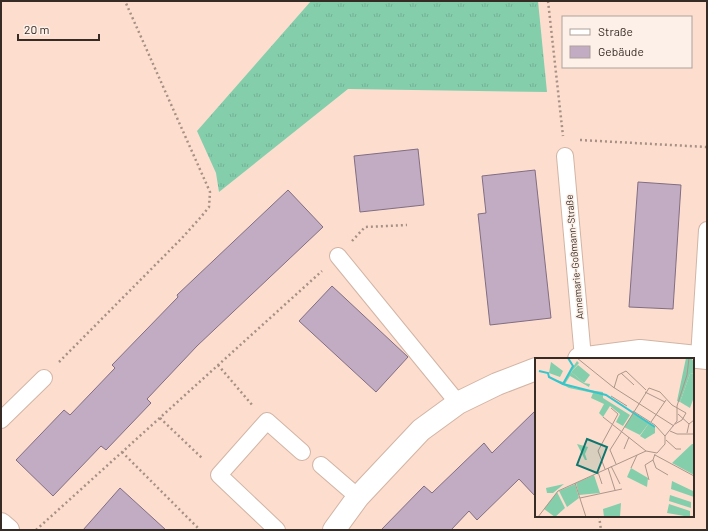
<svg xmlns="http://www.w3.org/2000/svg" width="708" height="531" font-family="Barlow,sans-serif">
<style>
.grass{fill:url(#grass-tufts)}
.building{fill:#c2acc3;stroke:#826d82}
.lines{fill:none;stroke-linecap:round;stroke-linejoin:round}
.lane-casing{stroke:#d2b4a4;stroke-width:18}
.street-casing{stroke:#d2b4a4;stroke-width:24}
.secondary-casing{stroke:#d2b4a4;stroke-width:24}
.path{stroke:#a79084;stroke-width:2.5;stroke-dasharray:2 3;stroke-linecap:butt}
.lane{stroke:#fff;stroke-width:16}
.street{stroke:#fff;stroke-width:22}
.secondary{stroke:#fff;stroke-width:22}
.labels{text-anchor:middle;stroke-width:3;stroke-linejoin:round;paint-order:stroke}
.street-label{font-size:10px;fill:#372b25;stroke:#fcf0e9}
.inset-river{fill:none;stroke:#33c6cd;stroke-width:2}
.inset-road{fill:none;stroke:#ae968a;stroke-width:1}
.view{fill:#0f766e;fill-opacity:0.15;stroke:#0f766e;stroke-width:2}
.inset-edge{fill:none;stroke:#372b25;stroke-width:2}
</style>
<defs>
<pattern id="grass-tufts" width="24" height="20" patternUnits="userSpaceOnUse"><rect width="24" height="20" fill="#84ceac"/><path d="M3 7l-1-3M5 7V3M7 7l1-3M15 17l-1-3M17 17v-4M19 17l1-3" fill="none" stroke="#73b194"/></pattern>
</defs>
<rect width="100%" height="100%" fill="#fddece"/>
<!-- grass -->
<polygon class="grass" points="311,1 538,1 547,92 348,89 219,192 216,173 197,131"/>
<!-- building -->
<g class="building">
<polygon points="418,149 424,205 360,212 354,156"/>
<polygon points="535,170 551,318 490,325 478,214 486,213 482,176"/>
<polygon points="638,182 681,185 673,309 629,307"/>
<polygon points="288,190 323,227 197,346 147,399 151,403 106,450 101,446 53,496 16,460 64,410 70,415 115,368 112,365 178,297 177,295"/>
<polygon points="332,286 408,357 376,392 299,321"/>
<polygon points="536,410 536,497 519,479 477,520 469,511 451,530 381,530 424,486 432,493 484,443 492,453"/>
<polygon points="120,488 166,530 83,530"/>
</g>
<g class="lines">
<defs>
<g id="lane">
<polyline points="565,156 583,358"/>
<polyline points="338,256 458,403"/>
<polyline points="699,357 707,230"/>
<polyline points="1,420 44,378"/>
<polyline points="321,465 358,497"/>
<polyline points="277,530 219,475 267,421 302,452"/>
</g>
<g id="street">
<polyline points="579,359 640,351 707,358"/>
<polyline points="334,530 358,497 421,430 458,403 497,384 536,369"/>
</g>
<polyline id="secondary" points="1,524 8,530"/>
</defs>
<!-- lane casing -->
<use href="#lane" class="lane-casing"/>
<!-- street casing -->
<use href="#street" class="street-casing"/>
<!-- secondary casing -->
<use href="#secondary" class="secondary-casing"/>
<!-- path -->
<g class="path">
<polyline points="548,1 563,136"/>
<polyline points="580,140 707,147"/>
<polyline points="352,241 365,227 407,225"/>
<polyline points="59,362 182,238 200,218 209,207 210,192 125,1"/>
<polyline points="218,365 253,406"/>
<polyline points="160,418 203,459"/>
<polyline points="122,452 200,530"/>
<polyline points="599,516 601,530"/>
<polyline points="36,530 322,271"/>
</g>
<!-- lane -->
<use href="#lane" class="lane"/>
<!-- street -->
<use href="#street" class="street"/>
<!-- secondary -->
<use href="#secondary" class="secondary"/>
</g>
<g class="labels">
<!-- street labels -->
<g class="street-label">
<text transform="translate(574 257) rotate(-95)" y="4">Annemarie-Goßmann-Straße</text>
</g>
</g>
<!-- overview -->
<g transform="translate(535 358)">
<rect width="159" height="159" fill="#fddece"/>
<path d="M 42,3 L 44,5 L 36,14 L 49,25 L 55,26 L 54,29 L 35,18 L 30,26 L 39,30 L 68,34 L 68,40 L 95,57 L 88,68 L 81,64 L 85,56 L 75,48 L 68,59 L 64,55 L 69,46 L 56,40 L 58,35 L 34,30 L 15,20 L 28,24 ZM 42,86 L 53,89 L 50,96 L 52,102 L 50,102 ZM 96,110 L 113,120 L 112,129 L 92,119 ZM 59,117 L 65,135 L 44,137 L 41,125 ZM 137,123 L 158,133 L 159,130 L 159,139 L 136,131 ZM 29,126 L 18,135 L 12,135 L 11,130 ZM 40,126 L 44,140 L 32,149 L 24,133 ZM 22,134 L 30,150 L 20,159 L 9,151 ZM 135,137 L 156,144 L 156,150 L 134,143 ZM 86,145 L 85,159 L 69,159 L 68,151 ZM 134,146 L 155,153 L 155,159 L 132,155 Z" fill="#84ceac"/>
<path d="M 151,0 L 156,0 L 159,4 L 159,15 L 155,16 L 145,44 L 142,43 ZM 98,55 L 114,65 L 105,77 L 89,69 Z" fill="#84ceac"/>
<path d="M 16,4 L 28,13 L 25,19 L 14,15 ZM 159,15 L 159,39 L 155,50 L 145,44 L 155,16 ZM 114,65 L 120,69 L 120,75 L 110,81 L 105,78 ZM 157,86 L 159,86 L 159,117 L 137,105 Z" fill="#84ceac"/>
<path d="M 43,7 L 55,17 L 49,25 L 36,14 Z" fill="#84ceac"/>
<path class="inset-river" d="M 33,0 L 38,8 L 28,26 L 71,37 L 120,69M 4,13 L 13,15 L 14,19 L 28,26"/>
<path class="inset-road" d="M 42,0 L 78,29 L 139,68M 86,15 L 99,27M 79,30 L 83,17 L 91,13 L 111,32M 110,34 L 130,44M 76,38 L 92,48M 98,53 L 120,67 L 130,78 L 130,86 L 122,95 L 111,93M 143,56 L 154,66M 68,59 L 111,93M 116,64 L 131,42M 135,73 L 142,76 L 159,76M 152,75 L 154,66 L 159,62M 130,78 L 142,63 L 142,48 L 152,17 L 154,0M 131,82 L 141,91 L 146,91M 89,91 L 94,79M 120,97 L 159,118M 118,102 L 121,110 L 133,117M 81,106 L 75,92 L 114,30 L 125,34 L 137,47 L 151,55 L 147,62 L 140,66M 76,108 L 85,126M 73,110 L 80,132M 96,110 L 102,97M 70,111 L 63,93 L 83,56 L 76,50M 63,114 L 67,126M 114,122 L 110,107 L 118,102 L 120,96M 40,125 L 51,159M 45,140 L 87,131M 3,159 L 23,133 L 111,93"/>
<path class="view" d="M 52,81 L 72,89 L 62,115 L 42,107 Z"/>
<rect width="159" height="159" class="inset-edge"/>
</g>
<!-- border -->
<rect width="708" height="531" fill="none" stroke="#372b25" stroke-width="4"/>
<!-- legend -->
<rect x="562" y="16" width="130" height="52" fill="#fcf0e9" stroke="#ada19b"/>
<rect x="570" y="29" width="20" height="6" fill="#ffffff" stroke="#ada19b"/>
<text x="598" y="36" font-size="12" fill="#372b25">Straße</text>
<rect x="570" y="46" width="20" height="12" fill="#c2acc3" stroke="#ada19b"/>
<text x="598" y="56" font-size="12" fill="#372b25">Gebäude</text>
<!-- scale -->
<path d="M18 34v6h81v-6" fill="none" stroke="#372b25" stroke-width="2"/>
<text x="24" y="34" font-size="12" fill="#372b25" stroke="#fcf0e9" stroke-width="3" paint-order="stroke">20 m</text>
</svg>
